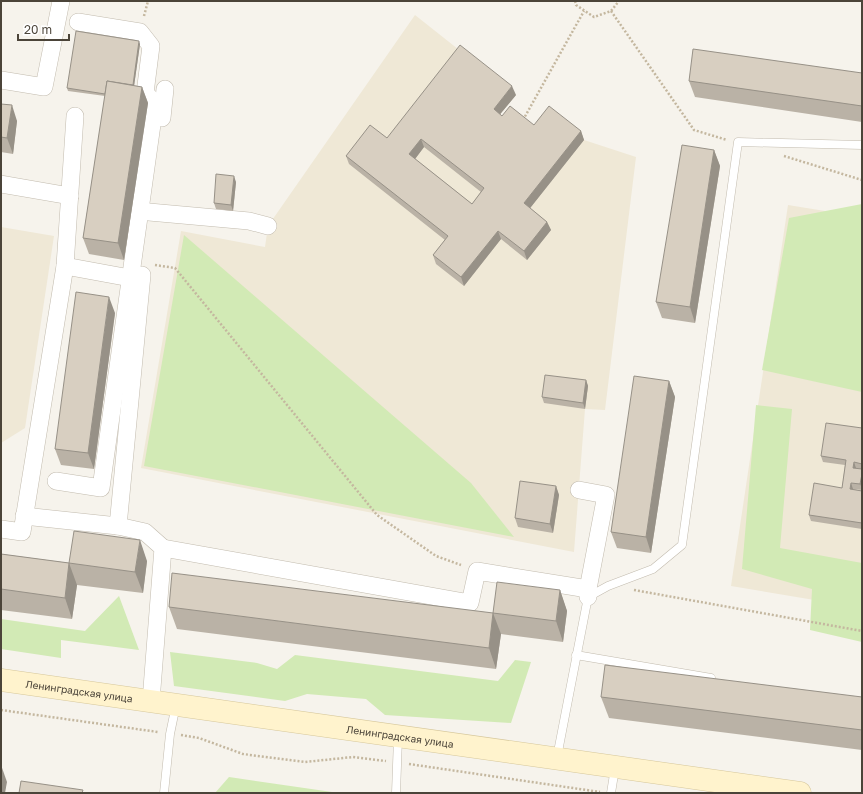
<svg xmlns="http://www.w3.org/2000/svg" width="863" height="794" font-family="'Golos Text',sans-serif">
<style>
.education{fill:#efe8d6}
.green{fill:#d2eab5}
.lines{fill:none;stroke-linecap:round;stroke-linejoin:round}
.lane-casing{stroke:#c2bbae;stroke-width:9}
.street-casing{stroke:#c2bbae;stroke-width:18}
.secondary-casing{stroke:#d6c79b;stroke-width:23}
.path{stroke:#c4b79f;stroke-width:2.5;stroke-dasharray:2 2;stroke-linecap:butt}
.lane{stroke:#fff;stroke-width:8}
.street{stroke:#fff;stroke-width:17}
.secondary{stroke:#fff3cd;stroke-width:22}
.wall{fill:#bab2a6;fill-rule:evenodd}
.shaded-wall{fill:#979187}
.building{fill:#d8cfc1;stroke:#979187;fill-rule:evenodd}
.labels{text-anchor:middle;stroke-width:3;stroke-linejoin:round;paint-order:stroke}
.street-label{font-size:10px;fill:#4b4439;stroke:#fff}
</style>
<rect width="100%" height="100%" fill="#f6f3ec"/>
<!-- education -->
<g class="education">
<polygon points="415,15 516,95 497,118 537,134 552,114 584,140 636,157 605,410 585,409 574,552 141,468 181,231 265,247 268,226"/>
<polygon points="788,205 862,217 862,608 731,586"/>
<polygon points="1,227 54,236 25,428 1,443"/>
</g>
<!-- green -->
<g class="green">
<polygon points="862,204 862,392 762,370 789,218"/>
<polygon points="184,235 471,483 514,537 144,466"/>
<polygon points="756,405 792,409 780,548 862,563 862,642 810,630 812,589 742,569"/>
<polygon points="119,596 139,650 61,640 61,658 1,649 1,619 85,631"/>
<polygon points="170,652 257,663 277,669 295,655 498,681 515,660 531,662 511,723 385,715 366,699 307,694 285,701 174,686"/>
<polygon points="229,777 339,793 340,793 215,793"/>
</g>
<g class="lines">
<defs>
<g id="lane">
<polyline points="576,655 711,678"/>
<polyline points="557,757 588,597 608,586 653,569 682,545 738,142 862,145"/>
<polyline points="164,793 170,734 176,705"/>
<polyline points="396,793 398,738"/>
<polyline points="611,793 615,768"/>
</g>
<g id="street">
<polyline points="1,80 44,87 61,1"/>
<polyline points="162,118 165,89"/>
<polyline points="1,184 70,196"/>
<polyline points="149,212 249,221 268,226"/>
<polyline points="65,266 141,280"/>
<polyline points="56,481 101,488 155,103 145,93 151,46 140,32 78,22"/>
<polyline points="579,490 606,495 588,589"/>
<polyline points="24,516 118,526 145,532 163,548 151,701"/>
<polyline points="118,526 142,275"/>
<polyline points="1,529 22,532 65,266 75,116"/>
<polyline points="163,548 470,603 477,571 588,589 588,597"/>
</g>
<g id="secondary">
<path id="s1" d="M 1,680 L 800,793"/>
</g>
</defs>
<!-- lane casing -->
<use href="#lane" class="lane-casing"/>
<!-- street casing -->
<use href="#street" class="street-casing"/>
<!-- secondary casing -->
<use href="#secondary" class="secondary-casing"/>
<!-- path -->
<g class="path">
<polyline points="575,1 576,5 594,17 611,11 619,1"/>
<polyline points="611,11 694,130 727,140"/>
<polyline points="144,16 148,1"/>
<polyline points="523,120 584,11"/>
<polyline points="784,156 862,180"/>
<polyline points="155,265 175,268 377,515 436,556 461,565"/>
<polyline points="634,590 862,631"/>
<polyline points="1,710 158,732"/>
<polyline points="181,735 199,738 243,754 305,762 353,757 386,761"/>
<polyline points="409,764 600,792"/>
</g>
<!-- lane -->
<use href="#lane" class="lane"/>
<!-- street -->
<use href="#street" class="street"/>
<!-- secondary -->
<use href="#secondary" class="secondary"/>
</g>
<!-- wall -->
<g class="wall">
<polygon points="140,44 134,86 142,87 148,103 124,260 89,254 83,238 105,96 68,91 67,88"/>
<polygon points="862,73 862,122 695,97 689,81"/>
<path d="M 516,95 L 500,114 L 502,116 L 534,125 L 581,131 L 584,140 L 530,208 L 547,222 L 551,230 L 527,260 L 501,239 L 464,286 L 436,264 L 433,255 L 445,240 L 349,164 L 346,156 L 387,138 ZM 424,147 L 481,192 L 472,204 L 415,159 Z"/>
<polygon points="1,104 17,121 13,154 1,152"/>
<polygon points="714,150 720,166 695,323 662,318 656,302"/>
<polygon points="236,182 233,211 216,209 214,203"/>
<polygon points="115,313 94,469 61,465 55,449"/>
<polygon points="586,380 588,386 585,409 544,403 542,397"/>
<polygon points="669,381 675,397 651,553 617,548 611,532"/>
<polygon points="862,428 862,490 853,489 862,491 862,529 811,521 809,515 842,488 845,465 823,462 821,456"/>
<polygon points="556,486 559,495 553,533 518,527 515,518"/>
<polygon points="1,554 69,563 147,561 143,593 77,585 72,619 1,610"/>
<polygon points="560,590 567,611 563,642 501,634 496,669 177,629 169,607 493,613"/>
<polygon points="601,697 862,697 862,750 609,718"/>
</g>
<!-- shaded-wall -->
<g class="shaded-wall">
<polygon points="139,41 140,44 132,100 131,98"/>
<polygon points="512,86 516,95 497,118 494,109"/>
<polygon points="142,87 148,103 124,260 118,243"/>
<polygon points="12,105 17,121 13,154 7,138"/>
<polygon points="581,131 584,140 527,212 524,203"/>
<polygon points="421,139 424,147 412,163 409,154"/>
<polygon points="714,150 720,166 695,323 690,307"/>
<polygon points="234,176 236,182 233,211 231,205"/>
<polygon points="547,222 551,230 527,260 524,251"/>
<polygon points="498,231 501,239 464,286 461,277"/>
<polygon points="109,297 115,313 94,469 88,453"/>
<polygon points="586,380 588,386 585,409 583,403"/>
<polygon points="669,381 675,397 651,553 646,537"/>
<polygon points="854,462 856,468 853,468"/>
<polygon points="862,474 862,488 860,484"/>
<polygon points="851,483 853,489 852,495 850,489"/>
<polygon points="556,486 559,495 553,533 550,524"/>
<polygon points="140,540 147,561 143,593 135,572"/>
<polygon points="69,563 77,585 72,619 65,598"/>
<polygon points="560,590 567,611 563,642 556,621"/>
<polygon points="493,613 501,634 496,669 489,648"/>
<polygon points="1,765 7,782 5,793 1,793"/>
</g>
<!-- building -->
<g class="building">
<polygon points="76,31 139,41 133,85 107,81 105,94 67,88"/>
<path d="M 460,45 L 512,86 L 494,109 L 502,116 L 510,106 L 534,125 L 549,106 L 581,131 L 524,203 L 547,222 L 524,251 L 498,231 L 461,277 L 433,255 L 448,236 L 346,156 L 370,125 L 387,138 ZM 421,139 L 484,188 L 472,204 L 409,154 Z"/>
<polygon points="693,49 862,73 862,106 689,81"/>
<polygon points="107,81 142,87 118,243 83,238"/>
<polygon points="1,104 12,105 7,138 1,137"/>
<polygon points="682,145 714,150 690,307 656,302"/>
<polygon points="216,174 234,176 231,205 214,203"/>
<polygon points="76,292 109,297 88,453 55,449"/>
<polygon points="545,375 586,380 583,403 542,397"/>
<polygon points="634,376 669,381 646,537 611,532"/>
<polygon points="826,423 862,428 862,464 854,462 853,468 862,469 862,474 860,484 851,483 850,489 862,491 862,523 809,515 814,483 842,488 846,460 821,456"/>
<polygon points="520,481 556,486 550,524 515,518"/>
<polygon points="74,531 140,540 135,572 69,563 65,598 1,589 1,554 69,563"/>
<polygon points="172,573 493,613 489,648 169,607"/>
<polygon points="497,582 560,590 556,621 493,613"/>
<polygon points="605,665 862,697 862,730 601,697"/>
<polygon points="21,781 83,790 82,793 19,793"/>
</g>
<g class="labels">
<!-- street labels -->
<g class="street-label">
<text dy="4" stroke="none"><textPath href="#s1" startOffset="79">Ленинградская улица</textPath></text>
<text dy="4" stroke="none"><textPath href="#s1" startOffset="403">Ленинградская улица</textPath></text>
</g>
</g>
<!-- border -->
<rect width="863" height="794" fill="none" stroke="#4b4439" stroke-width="4"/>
<!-- scale -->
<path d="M18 34v6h51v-6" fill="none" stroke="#4b4439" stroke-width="2"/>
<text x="24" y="34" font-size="12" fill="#4b4439" stroke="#ffffff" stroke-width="3" paint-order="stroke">20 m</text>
</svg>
